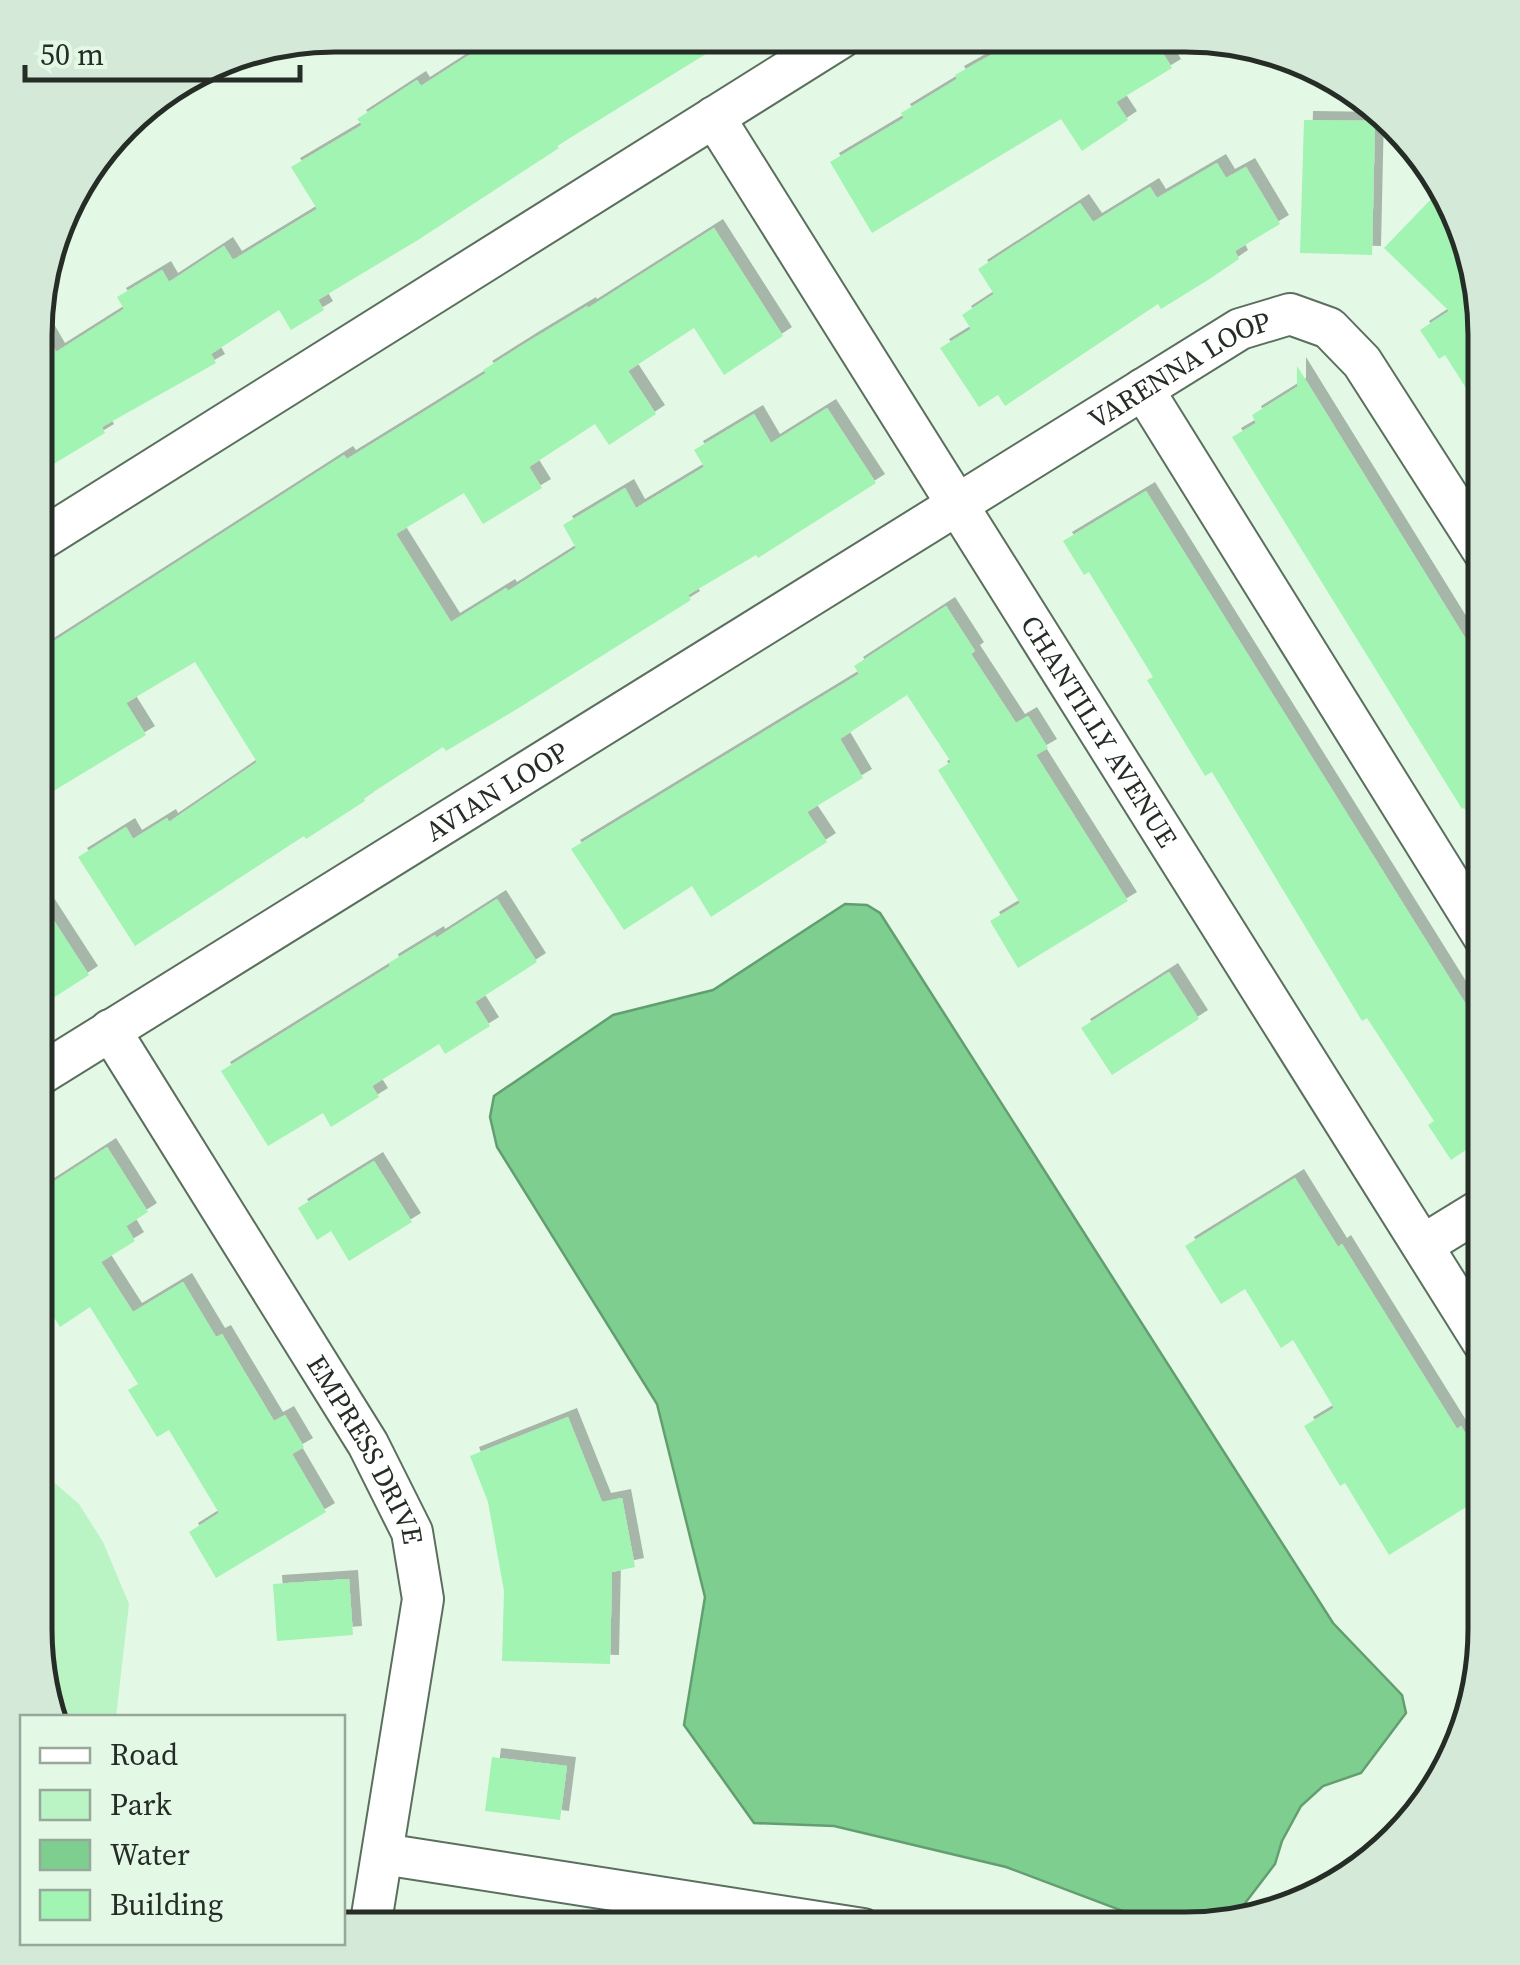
<svg xmlns="http://www.w3.org/2000/svg" width="1520" height="1965" font-family="'Source Serif 4',serif">
<style>
.green{fill:#baf3c4}
.water{fill:#7ecf8f;stroke:#639e70;stroke-width:2.5}
.building{fill:#a1f4b1;filter:url(#shadow)}
.lines{fill:none;stroke-linecap:round;stroke-linejoin:round}
.minor-casing{stroke:#5b6f5e;stroke-width:44}
.minor{stroke:#fff;stroke-width:40}
.labels{text-anchor:middle;stroke-width:8;stroke-linejoin:round;paint-order:stroke}
.street-label{font-size:28px;fill:#252d26;stroke:#e3f9e6}
.rim{fill:none;stroke:#252d26;stroke-width:5}
</style>
<defs>
<filter id="shadow"><feDropShadow dx="9" dy="-9" stdDeviation="0" flood-color="#0004"/></filter>
</defs>
<rect width="100%" height="100%" fill="#e3f9e6"/>
<!-- green -->
<polygon class="green" points="35,1466 79,1504 103,1542 129,1604 116,1717 56,1717 35,1630"/>
<!-- water -->
<polygon class="water" points="845,904 867,905 880,913 1333,1623 1402,1695 1406,1713 1361,1773 1323,1786 1301,1806 1282,1841 1275,1864 1233,1919 1185,1930 1150,1930 1123,1911 1006,1867 834,1826 754,1823 684,1725 705,1597 657,1404 497,1147 490,1117 494,1096 613,1015 713,990"/>
<!-- building -->
<g class="building">
<polygon points="499,36 735,36 557,146 559,148 418,240 318,300 324,310 291,330 279,310 211,354 216,363 102,427 105,433 37,474 38,321 56,352 124,309 117,297 162,270 169,282 224,246 233,260 317,209 291,167 362,125 357,119 417,80 421,86"/>
<polygon points="1023,37 1153,37 1172,68 1116,102 1128,120 1082,151 1061,119 872,233 830,162 904,118 901,113 957,79 955,75"/>
<polygon points="1304,120 1375,121 1372,255 1300,253"/>
<polygon points="1217,163 1226,178 1246,167 1280,224 1235,251 1239,259 1208,280 1161,309 1158,304 1005,406 998,395 979,407 940,348 971,329 962,315 994,294 978,269 1080,203 1093,222 1150,187 1157,198"/>
<polygon points="1440,190 1454,204 1485,335 1485,418 1445,355 1439,359 1420,330 1449,311 1384,248"/>
<polygon points="714,228 783,336 724,375 694,328 628,371 656,414 609,445 595,424 529,467 542,488 483,524 464,493 396,534 451,622 506,588 508,591 576,548 563,525 625,488 636,508 704,467 694,450 754,414 771,443 827,408 876,483 758,558 756,555 688,595 691,600 517,709 446,751 443,747 364,798 365,801 306,839 304,836 135,946 78,857 126,827 133,839 167,818 169,822 257,762 195,662 126,703 146,735 37,801 37,652 344,455 347,459 417,416 486,373 483,370 529,341 587,306 588,308"/>
<polygon points="1297,366 1485,670 1485,840 1464,808 1462,809 1232,437 1256,423 1252,415 1297,387"/>
<polygon points="1146,491 1485,1035 1485,1137 1451,1160 1428,1125 1434,1121 1367,1018 1362,1021 1212,772 1205,776 1147,680 1153,677 1089,572 1084,575 1063,541"/>
<polygon points="946,606 975,651 971,654 1016,723 1028,716 1048,748 1036,755 1128,901 1018,968 990,921 1020,903 938,770 951,762 907,695 840,739 863,778 807,812 827,842 711,917 692,886 624,930 571,849 859,674 854,666"/>
<polygon points="36,893 89,975 36,1009"/>
<polygon points="497,899 537,962 475,1002 490,1026 445,1054 439,1044 372,1086 379,1097 331,1127 323,1113 268,1146 221,1071 390,966 389,963 435,935 436,938"/>
<polygon points="1169,972 1199,1019 1112,1075 1081,1028"/>
<polygon points="107,1147 148,1212 126,1226 135,1241 101,1262 133,1312 183,1282 216,1337 222,1334 274,1421 285,1415 304,1447 292,1454 326,1512 216,1578 189,1532 219,1513 169,1430 157,1437 128,1390 138,1384 90,1307 60,1327 36,1290 36,1193"/>
<polygon points="374,1161 412,1222 349,1261 331,1231 317,1240 298,1208"/>
<polygon points="1295,1178 1338,1247 1342,1244 1457,1429 1461,1426 1484,1464 1484,1496 1389,1555 1345,1483 1340,1486 1304,1426 1334,1408 1293,1340 1281,1348 1245,1289 1221,1304 1185,1246"/>
<polygon points="568,1417 602,1502 622,1498 635,1567 612,1572 610,1664 502,1661 504,1591 488,1502 470,1456"/>
<polygon points="349,1579 353,1635 277,1641 273,1584"/>
<polygon points="492,1757 567,1766 560,1820 485,1811"/>
</g>
<g class="lines">
<defs>
<g id="minor">
<path id="s1" d="M 714,117 L 1484,1344"/>
<polyline points="1143,389 1485,939"/>
<polyline points="37,542 842,37"/>
<path id="s2" d="M 110,1030 L 368,1444 L 412,1532 L 423,1599 L 370,1928"/>
<path id="s3" d="M 36,1077 L 1240,329 L 1290,314 L 1329,328 L 1362,362 L 1485,554"/>
<polyline points="1423,1245 1485,1207"/>
<polyline points="383,1854 863,1929"/>
</g>
</defs>
<!-- minor casing -->
<use href="#minor" class="minor-casing"/>
<!-- minor -->
<use href="#minor" class="minor"/>
</g>
<g class="labels">
<!-- street labels -->
<g class="street-label">
<text dy="10" stroke="none"><textPath href="#s3" startOffset="1345">VARENNA LOOP</textPath></text>
<text dy="10" stroke="none"><textPath href="#s1" startOffset="725">CHANTILLY AVENUE</textPath></text>
<text dy="10" stroke="none"><textPath href="#s3" startOffset="542">AVIAN LOOP</textPath></text>
<text dy="10" stroke="none"><textPath href="#s2" startOffset="492">EMPRESS DRIVE</textPath></text>
</g>
</g>
<!-- crop -->
<path d="M0 0H1520V1965H0ZM335 52H1185A283 283 0 0 1 1468 335V1629A283 283 0 0 1 1185 1912H335A283 283 0 0 1 52 1629V335A283 283 0 0 1 335 52Z" fill="#d4e9d7" fill-rule="evenodd"/>
<path class="rim" d="M335 52H1185A283 283 0 0 1 1468 335V1629A283 283 0 0 1 1185 1912H335A283 283 0 0 1 52 1629V335A283 283 0 0 1 335 52Z"/>
<!-- legend -->
<rect x="20" y="1715" width="325" height="230" fill="#e3f9e6" stroke="#97a799" stroke-width="2.5"/>
<rect x="40" y="1748" width="50" height="15" fill="#ffffff" stroke="#97a799" stroke-width="2.5"/>
<text x="110" y="1765" font-size="30" fill="#252d26">Road</text>
<rect x="40" y="1790" width="50" height="30" fill="#baf3c4" stroke="#97a799" stroke-width="2.5"/>
<text x="110" y="1815" font-size="30" fill="#252d26">Park</text>
<rect x="40" y="1840" width="50" height="30" fill="#7ecf8f" stroke="#97a799" stroke-width="2.5"/>
<text x="110" y="1865" font-size="30" fill="#252d26">Water</text>
<rect x="40" y="1890" width="50" height="30" fill="#a1f4b1" stroke="#97a799" stroke-width="2.5"/>
<text x="110" y="1915" font-size="30" fill="#252d26">Building</text>
<!-- scale -->
<path d="M25 65v15h275v-15" fill="none" stroke="#252d26" stroke-width="5"/>
<text x="40" y="65" font-size="30" fill="#252d26" stroke="#e3f9e6" stroke-width="8" paint-order="stroke">50 m</text>
</svg>
